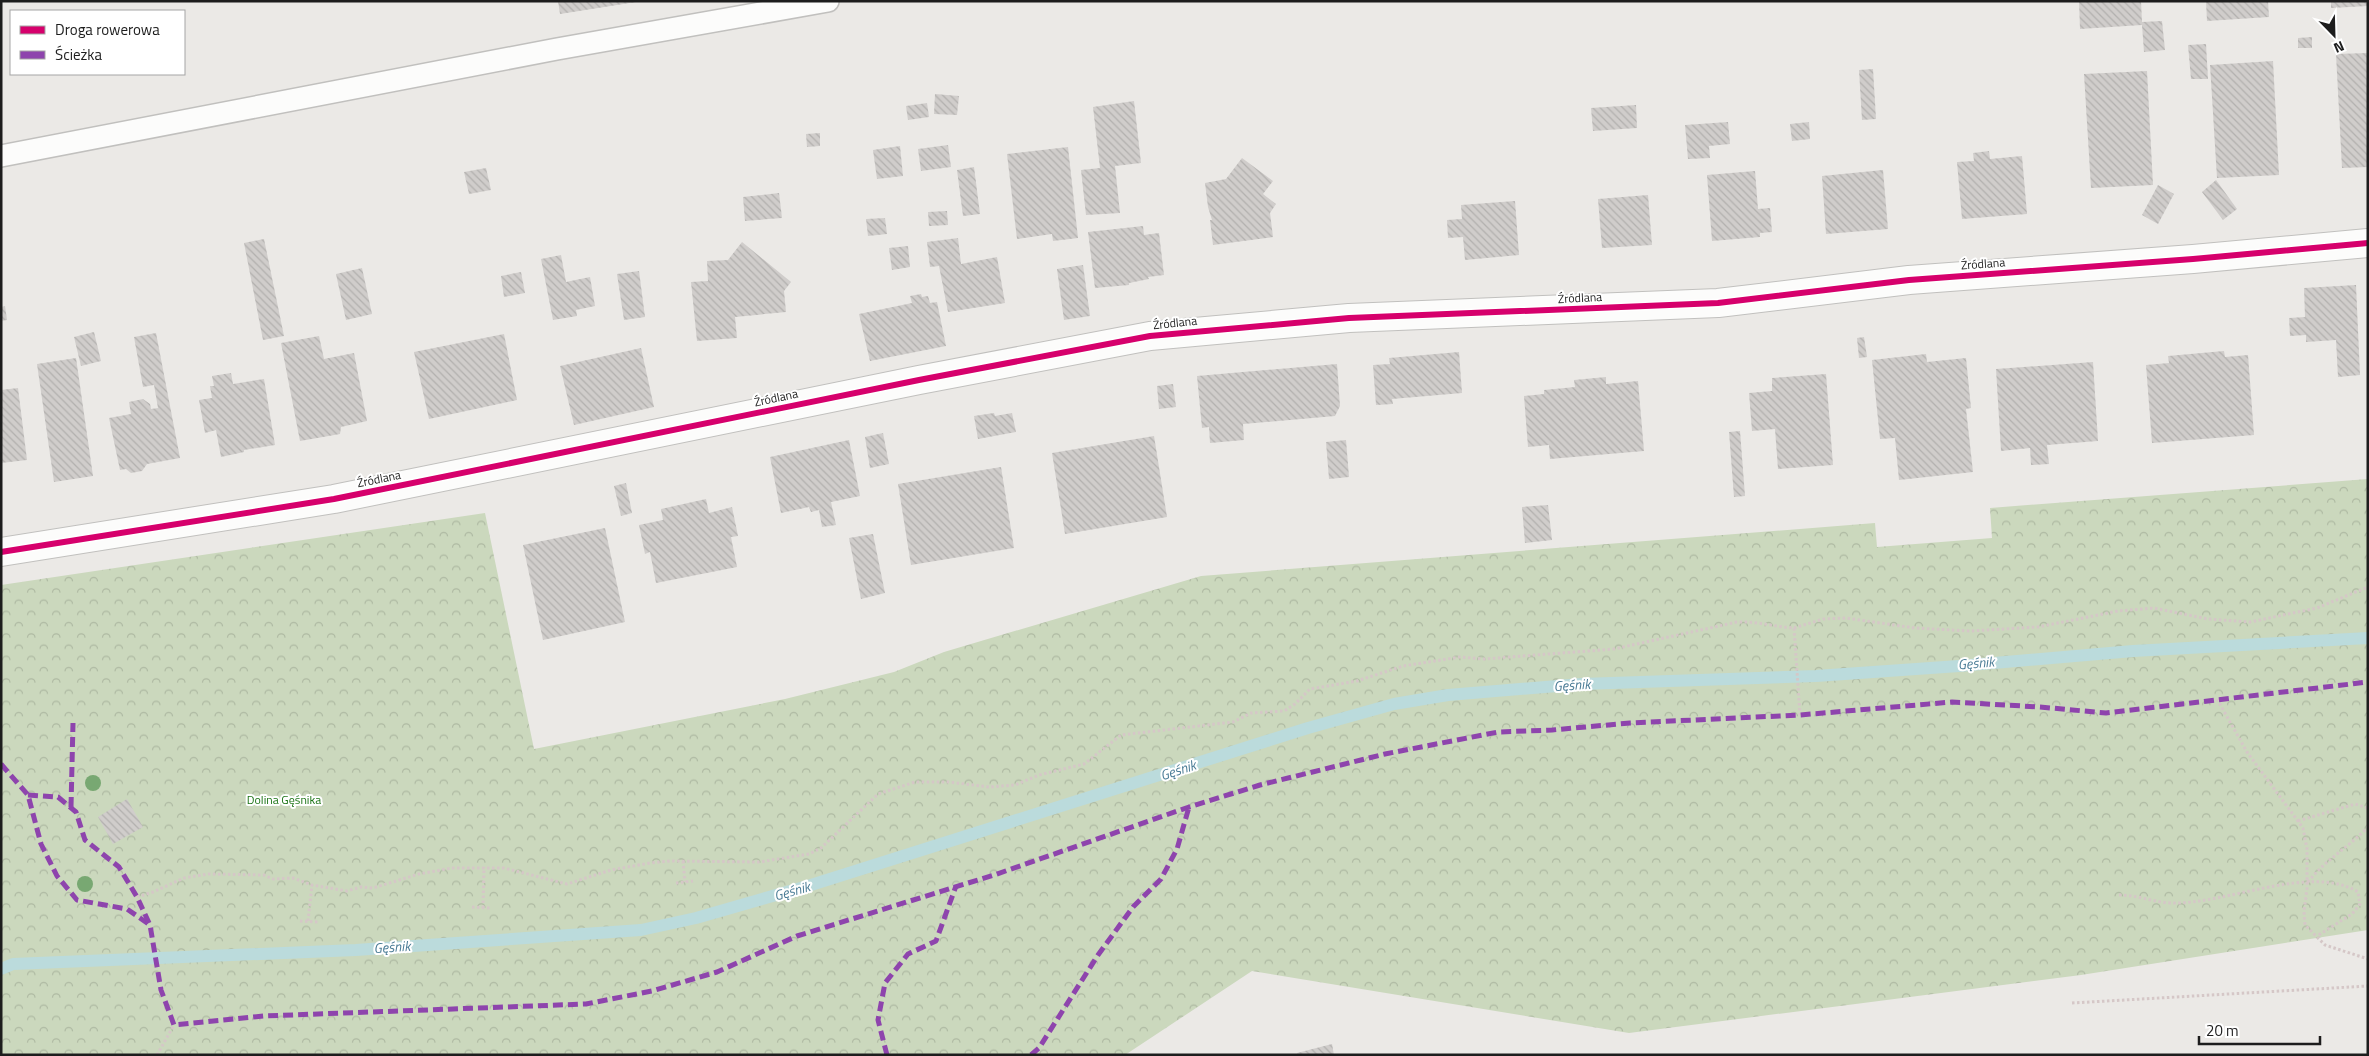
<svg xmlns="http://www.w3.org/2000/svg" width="2369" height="1056" font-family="'Titillium Web',sans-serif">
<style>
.forest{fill:url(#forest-crowns)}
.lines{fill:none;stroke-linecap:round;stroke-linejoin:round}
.stream{stroke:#bbdbdc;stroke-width:12}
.building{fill:url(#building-back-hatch)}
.service-casing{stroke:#c1c0be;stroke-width:24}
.minor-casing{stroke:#c1c0be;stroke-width:30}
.path{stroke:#d5c7c7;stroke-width:3;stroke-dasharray:2.5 2.5;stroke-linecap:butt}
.service{stroke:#fcfcfb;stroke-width:21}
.minor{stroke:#fcfcfb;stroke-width:28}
.quiet{stroke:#8e44ad;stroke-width:5;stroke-dasharray:10 5;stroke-linecap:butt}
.cycleway-casing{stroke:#fff;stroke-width:9}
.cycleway{stroke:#d6006c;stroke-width:6}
.tree{fill:#78a872}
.labels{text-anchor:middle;stroke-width:4;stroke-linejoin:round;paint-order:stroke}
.street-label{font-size:12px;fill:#1d1d1d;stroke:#fff}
.park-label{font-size:12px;fill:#1a7314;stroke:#fff}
.water-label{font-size:14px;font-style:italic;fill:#4b7c96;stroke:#fff}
</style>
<defs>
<pattern id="forest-crowns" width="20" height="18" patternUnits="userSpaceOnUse" patternTransform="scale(1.25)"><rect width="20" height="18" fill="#cbd8bd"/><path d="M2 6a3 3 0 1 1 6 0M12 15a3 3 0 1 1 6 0" fill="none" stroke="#aeb9a2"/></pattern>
<pattern id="building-back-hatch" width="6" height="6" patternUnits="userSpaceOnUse" patternTransform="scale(1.25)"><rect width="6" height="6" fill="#d0cdcb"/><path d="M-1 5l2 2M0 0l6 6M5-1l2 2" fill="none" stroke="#b2b0ae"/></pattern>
</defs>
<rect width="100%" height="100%" fill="#ebe9e6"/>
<!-- forest -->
<polygon class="forest" points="2368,479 2368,930 2081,975 1629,1033 1252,971 1125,1055 1,1055 1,585 485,513 534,749 785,699 894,672 944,652 1201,576 1875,523 1877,547 1992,538 1990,508"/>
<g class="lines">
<!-- stream -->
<polyline class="stream" points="1,969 13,964 356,950 641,930 696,918 811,885 1308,728 1394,704 1448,695 1582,684 1816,676 1959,666 2133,651 2368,638"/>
</g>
<!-- building -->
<g class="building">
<polygon points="558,1 636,1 636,2 560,14"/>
<polygon points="2079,1 2141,1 2142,22 2162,21 2165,50 2144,52 2142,25 2080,29"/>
<polygon points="2206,1 2268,1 2269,17 2207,21"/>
<polygon points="2331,1 2368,1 2368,6 2331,8"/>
<polygon points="2312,37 2312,48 2298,48 2298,38"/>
<polygon points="2206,44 2208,79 2191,79 2188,45"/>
<polygon points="2368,53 2368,167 2342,168 2336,54"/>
<polygon points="2273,61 2279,175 2217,178 2210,65"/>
<polygon points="1873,69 1876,119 1862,120 1859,70"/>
<polygon points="2147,71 2153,185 2091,188 2084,74"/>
<polygon points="935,94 959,96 957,115 934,114"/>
<polygon points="1134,101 1141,163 1115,166 1120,213 1086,215 1081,170 1100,168 1093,107"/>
<polygon points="927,103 929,117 908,120 906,106"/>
<polygon points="1636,105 1637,128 1593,131 1591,108"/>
<polygon points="1728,122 1730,144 1709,146 1710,158 1688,159 1685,125"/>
<polygon points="1809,122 1810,139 1792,141 1790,124"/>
<polygon points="820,133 820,146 807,147 806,134"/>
<polygon points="948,145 951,167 921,171 918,149"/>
<polygon points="900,146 903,176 877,179 873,150"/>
<polygon points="1068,147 1078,238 1053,241 1052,234 1017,239 1007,154"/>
<polygon points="1989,151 1990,159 2022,156 2027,214 1962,219 1957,162 1974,161 1973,153"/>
<polygon points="1242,158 1273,181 1263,194 1276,204 1270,213 1273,237 1213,245 1210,220 1212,220 1208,207 1205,183 1226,179"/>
<polygon points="974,167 980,214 963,216 957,170"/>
<polygon points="486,168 491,190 469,194 464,172"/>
<polygon points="1883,170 1888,229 1826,234 1822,176"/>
<polygon points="1755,171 1758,209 1770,208 1772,232 1760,233 1760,237 1712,241 1707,175"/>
<polygon points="2216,180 2237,209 2223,220 2202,192"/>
<polygon points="2158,185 2174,194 2158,224 2142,215"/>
<polygon points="779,193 782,218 745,221 743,197"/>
<polygon points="1648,195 1652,245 1602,248 1598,199"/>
<polygon points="1515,201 1519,255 1465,260 1463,237 1448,238 1447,220 1462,219 1461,205"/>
<polygon points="947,211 948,225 929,226 928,212"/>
<polygon points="885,218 887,234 868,236 866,219"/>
<polygon points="1143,226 1144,235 1159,233 1164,275 1148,277 1149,279 1129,283 1129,285 1095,288 1088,232"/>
<polygon points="958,238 961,264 997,257 1005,303 948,312 939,266 930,267 927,242"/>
<polygon points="264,239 284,336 263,340 244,243"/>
<polygon points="742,242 791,282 784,291 786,312 735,317 737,338 697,341 691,282 708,281 707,261 728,260"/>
<polygon points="908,246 910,267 892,270 889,248"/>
<polygon points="561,255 566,282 590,277 595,306 576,310 577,316 553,320 541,259"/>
<polygon points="1083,265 1090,316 1064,320 1057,269"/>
<polygon points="362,268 372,314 346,320 336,274"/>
<polygon points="639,271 645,317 624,320 617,274"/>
<polygon points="521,272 525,293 504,297 501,276"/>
<polygon points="2356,285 2360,375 2338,377 2336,340 2306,342 2306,335 2290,336 2289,318 2305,317 2304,288"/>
<polygon points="921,294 922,297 928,296 930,303 937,302 946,346 870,361 859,314 912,303 910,296"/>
<polygon points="5,306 7,320 1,321 1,307"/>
<polygon points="94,332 101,361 81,366 74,337"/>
<polygon points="156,333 180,458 147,464 142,471 131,473 126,469 120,470 109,418 131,414 129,402 143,399 150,404 151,409 158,408 154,385 143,387 134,337"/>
<polygon points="504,334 517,400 429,419 414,352"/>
<polygon points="319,336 324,359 354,353 367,421 341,427 340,434 300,441 281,343"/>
<polygon points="1864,337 1867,357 1859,358 1857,338"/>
<polygon points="641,348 654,407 574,425 560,366"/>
<polygon points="2224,351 2225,357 2248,355 2254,435 2152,443 2146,365 2169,363 2168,356"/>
<polygon points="1459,352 1462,393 1392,399 1393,404 1376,405 1373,365 1390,364 1389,358"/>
<polygon points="1926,354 1927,362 1966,358 1971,408 1966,409 1973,472 1899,480 1895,438 1880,439 1872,360"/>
<polygon points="76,358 93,476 54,482 37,364"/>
<polygon points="2093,362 2098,441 2047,445 2049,464 2031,465 2030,448 2001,451 1996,369"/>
<polygon points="1337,364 1340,406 1335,416 1243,424 1244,440 1210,443 1209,427 1202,428 1197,376"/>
<polygon points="231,373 233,384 264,379 275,445 244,450 244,452 221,457 216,430 205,433 199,400 212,398 210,386 214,386 212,376"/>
<polygon points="1826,374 1833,465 1778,469 1775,429 1752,431 1749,393 1772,391 1772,378"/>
<polygon points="1606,377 1606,384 1638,381 1644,451 1550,459 1549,445 1528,447 1524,396 1544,394 1544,390 1575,387 1574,380"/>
<polygon points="1173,384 1176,407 1159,409 1157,386"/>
<polygon points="18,388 27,460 1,463 1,390"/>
<polygon points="994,413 995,416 1012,413 1016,432 978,439 974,416"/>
<polygon points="1740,431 1745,496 1734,497 1729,432"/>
<polygon points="883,433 889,464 870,468 865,437"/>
<polygon points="1154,436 1167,517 1065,534 1052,453"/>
<polygon points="849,440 860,496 831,502 836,525 822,527 819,510 811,512 809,507 781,513 770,457"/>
<polygon points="1346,440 1349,477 1329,479 1326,442"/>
<polygon points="1001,467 1014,548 911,565 898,484"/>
<polygon points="626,483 632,513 621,516 614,486"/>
<polygon points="706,499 709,513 732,507 738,536 731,537 737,567 656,583 650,552 645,554 639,525 663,520 661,509"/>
<polygon points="1548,505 1552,540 1525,543 1522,507"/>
<polygon points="605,528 625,622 543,640 523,545"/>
<polygon points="873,534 885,593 861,599 849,538"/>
<polygon points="127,799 143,827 113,844 98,817"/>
<polygon points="1332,1044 1334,1055 1298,1055 1297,1053"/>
</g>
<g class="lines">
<defs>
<polyline id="service" points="1,156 557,49 828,1"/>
<polyline id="minor" points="1,552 334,499 919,380 1150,336 1349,318 1718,303 1909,280 2193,259 2368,243"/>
</defs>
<!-- service casing -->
<use href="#service" class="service-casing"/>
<!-- minor casing -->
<use href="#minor" class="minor-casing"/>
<!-- path -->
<g class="path">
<polyline points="1794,628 1823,619 1846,618 1915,628 1970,631 2038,627 2118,611 2154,608 2208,619 2250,622 2317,608 2368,587"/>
<polyline points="2217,699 2247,752 2303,828 2307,849 2307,888 2304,912 2305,925 2325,945 2368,959"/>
<polyline points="2298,821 2355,804 2368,808"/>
<polyline points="683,861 685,882"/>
<path d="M 2308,882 C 2325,860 2349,847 2368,827"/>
<polyline points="676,883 693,881"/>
<path d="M 2119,895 C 2137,895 2153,902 2171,903 C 2225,905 2311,863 2358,892 L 2360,904 L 2352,914 L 2317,936"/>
<path d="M 137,897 L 153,892 L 184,878 L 208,874 L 264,875 L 273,879 L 293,878 L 312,885 L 347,891 L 361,887 L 373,888 L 419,874 L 452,868 L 504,868 L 567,884 L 611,870 L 650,863 L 670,861 L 760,862 L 778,859 L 809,854 L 821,848 L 878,794 L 915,782 L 949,782 L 989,787 L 1015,785 L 1039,775 L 1084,764 L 1121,735 L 1233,722 L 1251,713 L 1284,711 L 1295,704 L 1310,689 L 1357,681 L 1403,666 L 1460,657 L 1484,659 L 1614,649 L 1737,622 C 1757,621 1775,627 1794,628 L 1800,715"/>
<polyline points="472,907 491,908"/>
<polyline points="483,908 484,867"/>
<polyline points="300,921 318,922"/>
<polyline points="308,921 312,885"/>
<polyline points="2072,1003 2368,986"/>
<polyline points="157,1055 174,1025"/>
</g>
<!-- service -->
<use href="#service" class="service"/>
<!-- minor -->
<use href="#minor" class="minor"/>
<!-- quiet -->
<g class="quiet">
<polyline points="1,764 28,795 41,844 57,876 77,900 127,909 150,925"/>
<polyline points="28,795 58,797 76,812 85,840 119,867 137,897 150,925 161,990 174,1025 264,1016 586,1004 652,991 717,972 797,936 994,875 1189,807 1260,785 1385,754 1498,732 1552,730 1630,723 1800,715 1952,702 2040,707 2106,713 2368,682"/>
<polyline points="71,807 73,723"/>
<polyline points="887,1055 878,1020 885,983 908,954 936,941 956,886"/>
<polyline points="1031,1055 1039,1048 1098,955 1133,907 1161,879 1177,849 1189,807"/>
</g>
<defs>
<polyline id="cycleway" points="1,552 334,499 919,380 1150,336 1349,318 1718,303 1909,280 2193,259 2368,243"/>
</defs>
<!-- cycleway casing -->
<use href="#cycleway" class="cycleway-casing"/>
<!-- cycleway -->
<use href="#cycleway" class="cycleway"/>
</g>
<!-- trees -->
<g class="tree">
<circle cx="93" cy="783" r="8"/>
<circle cx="85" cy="884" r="8"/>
</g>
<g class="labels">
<!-- street labels -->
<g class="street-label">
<text transform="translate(1983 264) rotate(-4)" y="4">Źródlana</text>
<text transform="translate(1580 298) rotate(-3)" y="4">Źródlana</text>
<text transform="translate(1175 323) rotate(-6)" y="4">Źródlana</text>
<text transform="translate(776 398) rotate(-12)" y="4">Źródlana</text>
<text transform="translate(379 479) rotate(-11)" y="4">Źródlana</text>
</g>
<!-- park labels -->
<g class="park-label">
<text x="284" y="804">Dolina Gęśnika</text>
</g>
<!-- water labels -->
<g class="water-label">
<text transform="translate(1976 663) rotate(-5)" y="5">Gęśnik</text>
<text transform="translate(1572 685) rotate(-4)" y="5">Gęśnik</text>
<text transform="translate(1178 770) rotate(-18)" y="5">Gęśnik</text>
<text transform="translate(792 891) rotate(-16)" y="5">Gęśnik</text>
<text transform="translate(392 947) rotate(-4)" y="5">Gęśnik</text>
</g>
</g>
<!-- border -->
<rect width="2369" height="1056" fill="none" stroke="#1d1d1d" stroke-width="5"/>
<!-- legend -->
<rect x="10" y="10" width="175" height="65" fill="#ffffff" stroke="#a5a5a5"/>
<rect x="20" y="26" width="25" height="8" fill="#d6006c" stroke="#a5a5a5"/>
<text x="55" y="35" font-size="15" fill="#1d1d1d">Droga rowerowa</text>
<rect x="20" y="51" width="25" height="8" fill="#8e44ad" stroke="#a5a5a5"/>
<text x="55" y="60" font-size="15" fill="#1d1d1d">Ścieżka</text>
<!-- north arrow -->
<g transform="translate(2334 35) rotate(157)" stroke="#ffffff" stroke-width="4" paint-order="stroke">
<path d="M0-4L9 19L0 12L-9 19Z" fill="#1d1d1d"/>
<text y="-8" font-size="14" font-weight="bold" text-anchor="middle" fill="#1d1d1d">N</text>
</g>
<!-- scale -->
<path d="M2199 1036v8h121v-8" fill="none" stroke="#1d1d1d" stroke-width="2.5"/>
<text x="2206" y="1036" font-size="15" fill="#1d1d1d" stroke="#ffffff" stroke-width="4" paint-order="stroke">20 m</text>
</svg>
